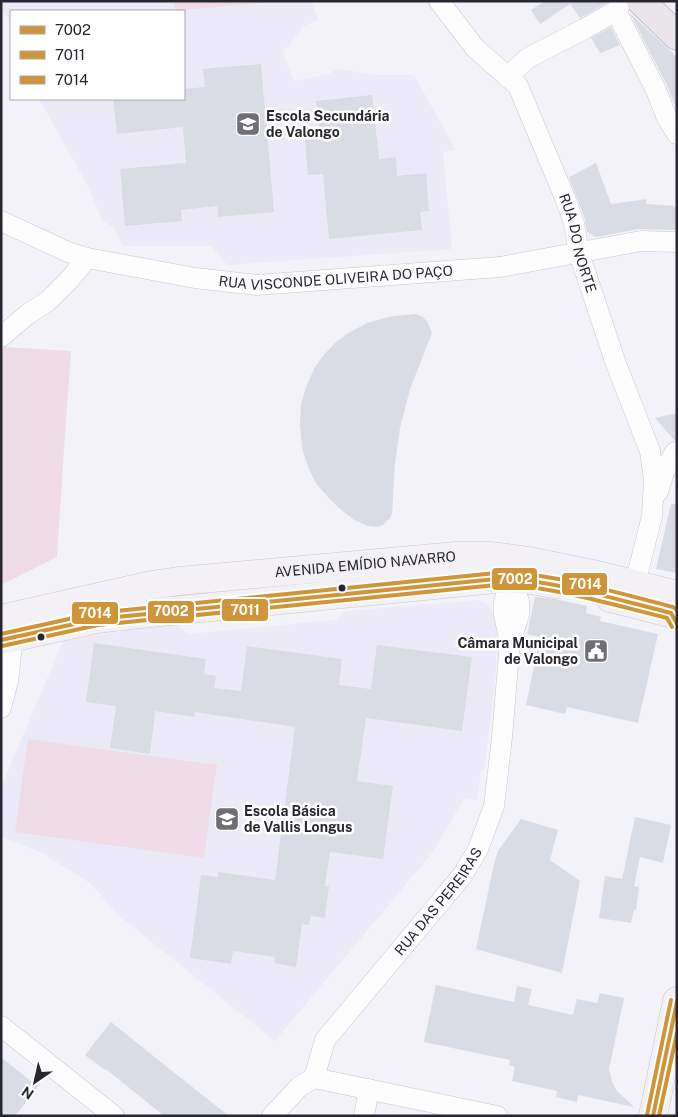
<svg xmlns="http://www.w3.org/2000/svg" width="678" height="1117" font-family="'Public Sans',sans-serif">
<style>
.built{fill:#eceaf9}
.green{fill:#f0dce6}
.building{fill:#d9dce4}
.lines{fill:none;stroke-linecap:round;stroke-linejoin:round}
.street-casing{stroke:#c7c7ce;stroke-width:21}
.secondary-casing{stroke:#c7c7ce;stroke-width:29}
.primary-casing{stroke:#ada6b2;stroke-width:29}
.street{stroke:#fdfdfe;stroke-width:20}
.secondary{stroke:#f3f1f5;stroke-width:28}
.primary{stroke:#e9e5ea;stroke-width:28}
.bus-1-casing{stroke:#fefefe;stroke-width:8}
.bus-2-casing{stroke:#fefefe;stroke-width:8}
.bus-3-casing{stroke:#fefefe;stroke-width:8}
.bus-1{stroke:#d19539;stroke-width:4}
.bus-2{stroke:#d19539;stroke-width:4}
.bus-3{stroke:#d19539;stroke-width:4}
.bus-dot{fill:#282731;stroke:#fefefe;stroke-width:2}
.labels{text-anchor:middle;stroke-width:5;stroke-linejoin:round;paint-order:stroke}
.poi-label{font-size:14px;font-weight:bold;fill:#282731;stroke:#fefefe;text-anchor:start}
.street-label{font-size:14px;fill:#282731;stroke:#fefefe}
.line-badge{stroke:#fefefe;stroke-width:2}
.badge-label{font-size:14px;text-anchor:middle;font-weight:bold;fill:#fff}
</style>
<rect width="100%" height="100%" fill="#f2f2f8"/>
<!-- built -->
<g class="built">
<polygon points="1,1 312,1 318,20 304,26 283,52 294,81 329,74 336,69 378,75 414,75 456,150 443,152 452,249 227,265 211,246 123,246 113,227 102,220 90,190 39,99 184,99 184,11 11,11 11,20 1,12"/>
<polygon points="479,600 488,605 495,614 497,633 496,672 485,767 481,772 477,800 464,799 432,853 275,1041 118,915 91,884 42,853 1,837 1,787 63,641 174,622 188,634 336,620 344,611"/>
</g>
<!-- green -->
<g class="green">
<polygon points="174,1 269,1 269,2 175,11"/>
<polygon points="5,347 71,351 63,462 57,557 1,585 1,350"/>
<polygon points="28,739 217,765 204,858 15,832"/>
</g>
<!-- building -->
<g class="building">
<polygon points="545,1 607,1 607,3 580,18 570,4 540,24 531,10"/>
<polygon points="630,13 677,57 677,111 667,85"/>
<polygon points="611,27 620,45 600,53 591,38"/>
<polygon points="261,64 274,212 218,217 217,206 181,210 182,221 125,226 120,169 186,163 183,127 117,134 113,99 184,99 184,89 205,87 203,69"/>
<polygon points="372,95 379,159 396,157 397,176 426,173 429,211 420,212 422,230 329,239 323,174 308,175 304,130 319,129 316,101"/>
<polygon points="596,163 611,204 647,199 646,204 677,206 677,230 639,229 596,237 589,233 587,232 585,219 569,177"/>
<polygon points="416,314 423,317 428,323 432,333 410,389 400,428 395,463 392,514 390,518 383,525 378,527 368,526 354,520 339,508 326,495 315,482 307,464 302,448 300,424 301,405 306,387 315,367 323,356 334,344 347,334 367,323 393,316"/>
<polygon points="677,413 677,441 674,440 655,418"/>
<polygon points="671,504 677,504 677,573 656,569"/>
<polygon points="535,597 555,599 587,606 586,613 601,617 600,621 658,634 638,723 567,707 565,714 526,705 540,637 527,634"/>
<polygon points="94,643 206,659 204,674 216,676 214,688 241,691 247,646 342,659 339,685 371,689 377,645 472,657 462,731 366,718 357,781 393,786 383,859 330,852 325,886 329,886 325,918 311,916 309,925 302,924 296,967 274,963 275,957 233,951 231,964 190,958 201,875 218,877 218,872 275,880 295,727 195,712 194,717 155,711 150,754 110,748 116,706 86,702"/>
<polygon points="635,817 671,825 663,863 640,857 634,886 639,887 636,910 634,909 631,923 599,918 605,876 622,879"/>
<polygon points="521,819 558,830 550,860 580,881 562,973 476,949 494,864 498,851"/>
<polygon points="436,985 514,1002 517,986 532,989 528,1005 573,1015 577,999 597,1003 600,993 624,998 609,1069 612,1082 617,1091 634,1107 578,1095 577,1102 556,1097 557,1091 512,1081 515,1067 509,1065 510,1060 424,1042"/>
<polygon points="111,1022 162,1063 229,1116 164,1116 106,1069 105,1070 85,1055"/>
<polygon points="1,1057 38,1087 15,1116 1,1116"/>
</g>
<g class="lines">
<defs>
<g id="street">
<path id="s1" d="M 439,1 L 475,48 L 518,86 L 565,198 L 574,223 L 579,253 L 616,364 L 650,451 L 654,481 L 652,516 L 635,584"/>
<polyline points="616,11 656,90 666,116 677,134"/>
<polyline points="507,77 528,58 584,29 616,11 622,1"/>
<path id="s2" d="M 1,221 L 68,252 L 87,258 L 195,278 L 257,285 L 500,267 L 641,241 L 677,242"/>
<polyline points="1,337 28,314 48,301 70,279 87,258"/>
<polyline points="658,492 664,472 675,452"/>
<polyline points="510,579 504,603 504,615 510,642"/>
<polyline points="1,708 8,681 13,637"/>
<polyline points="1,1026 114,1116"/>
<polyline points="314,1078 497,1116"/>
<path id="s3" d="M 272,1116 L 300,1086 L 314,1078 L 325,1040 L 462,876 L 478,849 L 494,806 L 502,737 L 510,642 L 519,615 L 519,601 L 510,579"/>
<polyline points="364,1116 369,1089"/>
</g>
<g id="secondary">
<polyline points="610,598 677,615"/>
<path id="s4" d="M 1,619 L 152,585 L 179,581 L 456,556 L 492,556 L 529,561 L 602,576 L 677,595"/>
<polyline points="1,640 97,619 130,615 506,578 530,580 554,584"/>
<polyline points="653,1116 677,1001"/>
</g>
<polyline id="primary" points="641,1 677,36"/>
</defs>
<!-- street casing -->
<use href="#street" class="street-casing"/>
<!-- secondary casing -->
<use href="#secondary" class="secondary-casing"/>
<!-- primary casing -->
<use href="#primary" class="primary-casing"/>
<!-- street -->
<use href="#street" class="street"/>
<!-- secondary -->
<use href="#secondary" class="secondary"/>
<!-- primary -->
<use href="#primary" class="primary"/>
<defs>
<g id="bus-1">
<path d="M 1,640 L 97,619 L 506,578 C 562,583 616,599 671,613 L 677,624"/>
<polyline points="653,1116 677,1002"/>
</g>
<g id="bus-2">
<path d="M 2,646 L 98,625 L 506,584 C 561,589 614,605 667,618 L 672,627"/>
<polyline points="659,1116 677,1033"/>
</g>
<g id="bus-3">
<path d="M 1,634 L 96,613 L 506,572 C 563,576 618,593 673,607 L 677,610"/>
<polyline points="647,1115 671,1000"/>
</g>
</defs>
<!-- bus-1 casing -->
<use href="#bus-1" class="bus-1-casing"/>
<!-- bus-2 casing -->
<use href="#bus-2" class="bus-2-casing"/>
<!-- bus-3 casing -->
<use href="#bus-3" class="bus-3-casing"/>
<!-- bus-1 -->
<use href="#bus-1" class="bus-1"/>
<!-- bus-2 -->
<use href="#bus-2" class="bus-2"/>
<!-- bus-3 -->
<use href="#bus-3" class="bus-3"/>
</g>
<!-- icons -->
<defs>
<symbol id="school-square" viewBox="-11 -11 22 22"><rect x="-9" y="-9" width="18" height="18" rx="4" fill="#6f6e77" stroke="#fefefe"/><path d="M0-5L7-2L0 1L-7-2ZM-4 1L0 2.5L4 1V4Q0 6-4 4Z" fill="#fff"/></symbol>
<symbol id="civic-square" viewBox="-11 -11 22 22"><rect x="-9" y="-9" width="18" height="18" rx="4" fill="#6f6e77" stroke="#fefefe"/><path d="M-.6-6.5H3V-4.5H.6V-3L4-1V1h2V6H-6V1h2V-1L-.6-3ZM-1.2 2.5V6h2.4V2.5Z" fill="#fff"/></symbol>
</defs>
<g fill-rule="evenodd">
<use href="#school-square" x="234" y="110" width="28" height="28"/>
<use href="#civic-square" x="582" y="637" width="28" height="28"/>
<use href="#school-square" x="213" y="805" width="28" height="28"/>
</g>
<!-- markers -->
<g class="bus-dot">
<circle cx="342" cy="588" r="4.5"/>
<circle cx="41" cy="637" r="4.5"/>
</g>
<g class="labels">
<!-- poi labels -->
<g class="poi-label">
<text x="266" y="121">Escola Secundária<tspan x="266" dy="16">de Valongo</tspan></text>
<text x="578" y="648" text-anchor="end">Câmara Municipal<tspan x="578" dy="16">de Valongo</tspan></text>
<text x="244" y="816">Escola Básica<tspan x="244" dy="16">de Vallis Longus</tspan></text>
</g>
<!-- street labels -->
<g class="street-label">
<text dy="5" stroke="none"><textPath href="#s1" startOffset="285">RUA DO NORTE</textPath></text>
<text dy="5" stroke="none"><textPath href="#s2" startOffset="345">RUA VISCONDE OLIVEIRA DO PAÇO</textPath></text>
<text dy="5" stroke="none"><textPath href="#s4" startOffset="369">AVENIDA EMÍDIO NAVARRO</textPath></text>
<text dy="5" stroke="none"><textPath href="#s3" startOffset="276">RUA DAS PEREIRAS</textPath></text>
</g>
</g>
<g class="line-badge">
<rect x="491" y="567" width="47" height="24" rx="5" fill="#d19539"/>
<rect x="561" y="572" width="47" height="24" rx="5" fill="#d19539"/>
<rect x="221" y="598" width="48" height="24" rx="5" fill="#d19539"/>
<rect x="147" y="600" width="48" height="24" rx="5" fill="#d19539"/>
<rect x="71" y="601" width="48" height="24" rx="5" fill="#d19539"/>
</g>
<g class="badge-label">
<text x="515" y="584">7002</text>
<text x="585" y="589">7014</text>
<text x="245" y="615">7011</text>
<text x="171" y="616">7002</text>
<text x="95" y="618">7014</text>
</g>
<!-- border -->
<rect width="678" height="1117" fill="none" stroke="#282731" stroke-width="5"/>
<!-- legend -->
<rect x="10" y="10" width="175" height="90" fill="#fefefe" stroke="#a8a8ac"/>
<rect x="20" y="26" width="25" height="8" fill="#d19539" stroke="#a8a8ac"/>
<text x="55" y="35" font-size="15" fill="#282731">7002</text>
<rect x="20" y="51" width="25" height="8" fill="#d19539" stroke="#a8a8ac"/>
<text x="55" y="60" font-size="15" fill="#282731">7011</text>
<rect x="20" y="76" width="25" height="8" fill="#d19539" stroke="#a8a8ac"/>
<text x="55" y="85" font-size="15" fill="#282731">7014</text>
<!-- north arrow -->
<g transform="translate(35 1082) rotate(214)" stroke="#fefefe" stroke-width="4" paint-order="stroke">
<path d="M0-4L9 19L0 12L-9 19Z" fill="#282731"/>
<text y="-8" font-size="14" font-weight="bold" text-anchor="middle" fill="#282731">N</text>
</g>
</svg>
